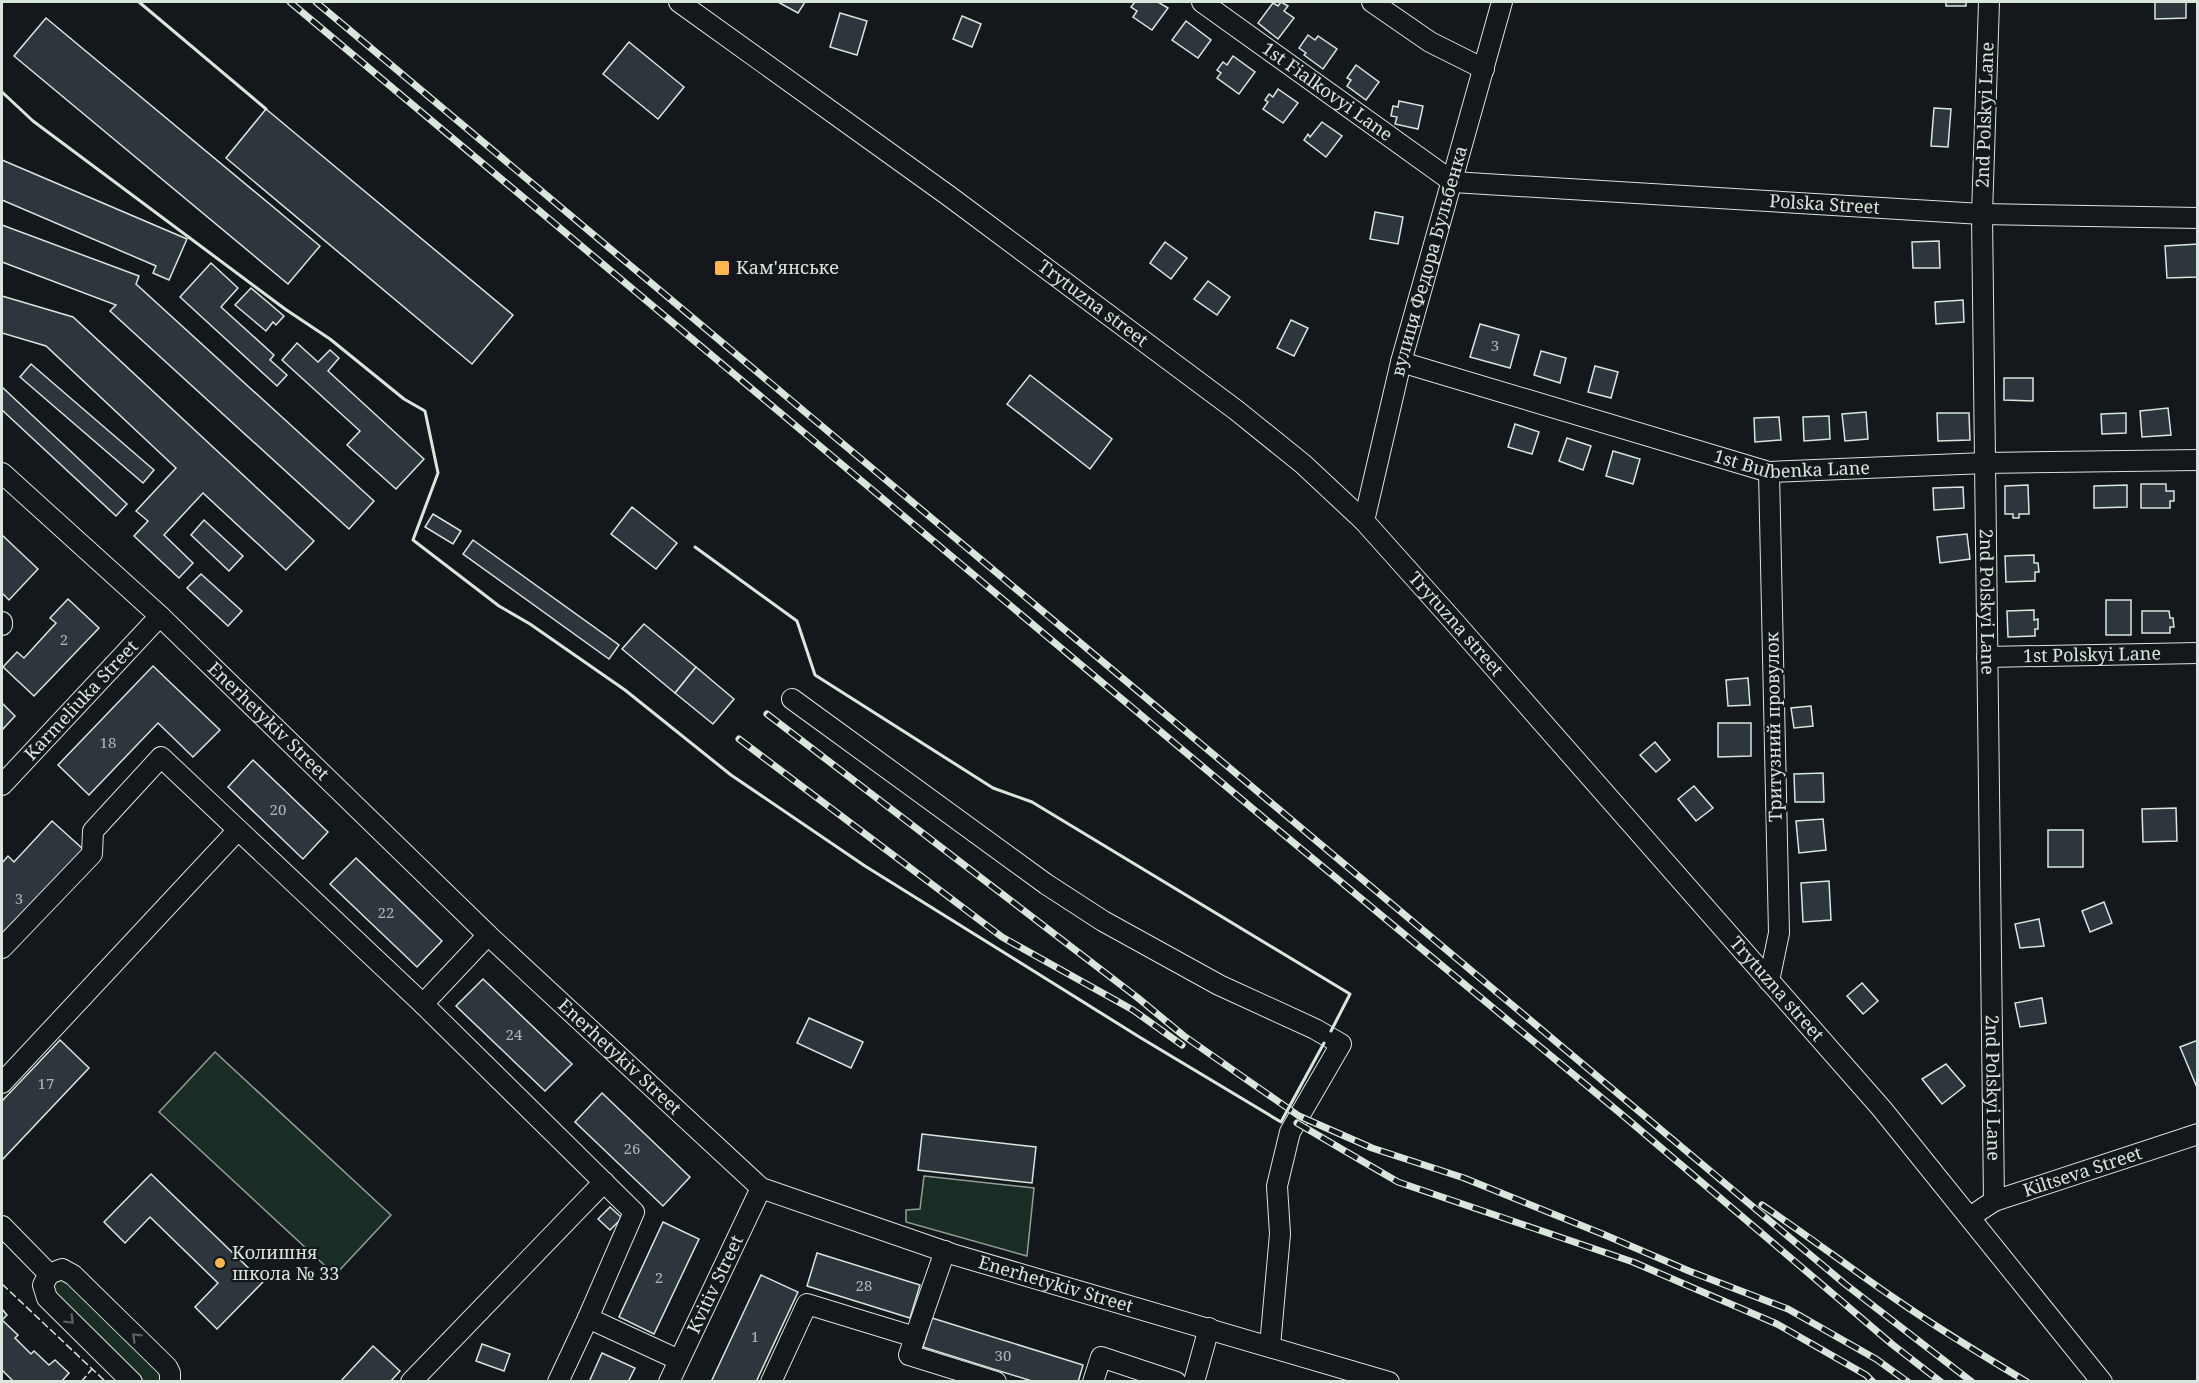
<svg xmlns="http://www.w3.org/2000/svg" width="2199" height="1383" font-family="'Noto Serif',serif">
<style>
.green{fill:#1a2d24;stroke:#939e99;stroke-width:1.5}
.building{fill:#2c363c;stroke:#d8e6dc;stroke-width:1.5}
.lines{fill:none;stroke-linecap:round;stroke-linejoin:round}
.minor-casing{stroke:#d8e6dc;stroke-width:22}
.minor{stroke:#14181c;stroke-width:20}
.rail-casing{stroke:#d8e6dc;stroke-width:7}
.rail{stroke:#14181c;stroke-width:4.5;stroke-dasharray:14;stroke-linecap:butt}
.fence{stroke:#d8e6dc;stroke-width:1.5;stroke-dasharray:8 3;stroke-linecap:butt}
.wall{stroke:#d8e6dc;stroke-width:3}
.oneway{stroke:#59605f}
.poi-dot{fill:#ffb74d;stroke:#14181c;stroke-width:2}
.labels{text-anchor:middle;stroke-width:4.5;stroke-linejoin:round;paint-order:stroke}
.number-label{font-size:15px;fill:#adbab4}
.street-label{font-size:18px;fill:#d8e6dc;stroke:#14181c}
.poi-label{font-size:18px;fill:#d8e6dc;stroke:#14181c;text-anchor:start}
</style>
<rect width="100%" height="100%" fill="#14181c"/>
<!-- green -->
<g class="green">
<polygon points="215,1052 391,1215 335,1275 159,1112"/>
<polygon points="924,1176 1034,1188 1027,1256 906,1222 906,1210 920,1209"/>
<polygon points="61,1275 163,1371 165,1381 139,1381 52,1295 50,1281"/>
</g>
<!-- building -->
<g class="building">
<polygon points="778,2 805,2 798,13"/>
<polygon points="1135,2 1158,2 1168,8 1152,30 1133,17 1137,11 1131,7"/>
<polygon points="1281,2 1288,6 1284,11 1294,18 1278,39 1258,23 1273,3 1278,6"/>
<rect x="1946" y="2" width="20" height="4"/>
<polygon points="2155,2 2186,2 2186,18 2155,19"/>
<polygon points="840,13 867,21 857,55 830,47"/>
<polygon points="962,16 981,24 972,47 953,39"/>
<polygon points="46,18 320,246 288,284 14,56"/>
<polygon points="1186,21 1211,40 1198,58 1172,40"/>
<polygon points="1308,35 1315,40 1318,36 1337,49 1323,69 1304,55 1306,53 1299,48"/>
<polygon points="629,42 684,87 658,119 603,74"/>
<polygon points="1233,56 1255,72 1239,94 1217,78 1221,73 1217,70 1223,62 1227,65"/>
<polygon points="1356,65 1379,82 1366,100 1347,86 1351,80 1347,78"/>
<polygon points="1278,89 1298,103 1283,123 1263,109 1268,102 1265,100 1269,94 1273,97"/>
<polygon points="1399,101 1423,106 1418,129 1395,124 1397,117 1391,116 1393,106 1398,107"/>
<polygon points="1934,108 1951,109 1948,147 1931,146"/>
<polygon points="266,109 513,315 472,364 226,158"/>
<polygon points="1322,122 1342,136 1326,157 1304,140 1308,134 1310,137"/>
<polygon points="2,160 187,239 169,280 153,273 156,266 2,200"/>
<polygon points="1375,212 1403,217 1398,244 1370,239"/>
<polygon points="2,225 139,276 136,284 374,501 349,529 110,311 116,305 2,262"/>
<polygon points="1939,241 1940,268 1913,268 1912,242"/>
<polygon points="1165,242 1187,258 1171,279 1150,263"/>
<polygon points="2198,244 2198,277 2167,278 2165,246"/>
<polygon points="211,263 238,288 221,307 274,355 270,360 287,375 277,386 180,297"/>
<polygon points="1208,281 1230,297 1217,315 1194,299"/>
<polygon points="251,288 284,316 276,325 273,322 266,331 235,305"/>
<polygon points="2,296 73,317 314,541 286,570 203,493 164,535 193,563 179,578 134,536 148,521 136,511 176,468 46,346 2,333"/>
<polygon points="1963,300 1964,322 1936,324 1935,302"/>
<polygon points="1291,320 1308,328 1294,356 1277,348"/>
<polygon points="1480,324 1519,335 1510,368 1470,357"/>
<polygon points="297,343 318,362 330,350 339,358 328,371 424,459 396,489 347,445 360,431 282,360"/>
<polygon points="1541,351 1566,358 1560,383 1534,375"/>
<polygon points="31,364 154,470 143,483 20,377"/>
<polygon points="1595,366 1618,372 1611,398 1588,392"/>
<polygon points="1030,375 1112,439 1090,469 1007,404"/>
<polygon points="2004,378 2033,378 2033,401 2004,400"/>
<polygon points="2,387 127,504 116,516 2,410"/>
<polygon points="2168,408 2171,435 2142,437 2140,411"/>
<polygon points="1866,412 1868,439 1845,441 1842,414"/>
<polygon points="1937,413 1969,413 1970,440 1938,441"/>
<polygon points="2126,413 2126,433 2102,434 2101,414"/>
<polygon points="1829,416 1830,439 1804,441 1803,417"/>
<polygon points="1779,417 1781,440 1755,442 1754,418"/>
<polygon points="1515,424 1539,432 1532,454 1508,447"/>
<polygon points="1567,438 1591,446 1583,470 1559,461"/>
<polygon points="1613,451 1640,459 1633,484 1606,476"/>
<polygon points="2141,484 2166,484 2166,491 2174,491 2174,501 2170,501 2170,508 2141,508"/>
<polygon points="2028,485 2029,514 2019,514 2019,518 2013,518 2013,514 2005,514 2005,486"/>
<polygon points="2127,485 2127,507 2094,508 2094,486"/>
<polygon points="1963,487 1964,508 1934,510 1933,488"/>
<polygon points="632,507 677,543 656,569 611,534"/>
<polygon points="433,514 461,531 453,544 425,527"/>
<polygon points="204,520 243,556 229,571 191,535"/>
<polygon points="1967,534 1970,559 1940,563 1937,537"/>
<polygon points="2,535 38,569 9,600 2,593"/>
<polygon points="473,540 619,645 609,659 463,554"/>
<polygon points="2034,555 2034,563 2038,563 2039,572 2035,572 2035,581 2006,582 2005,556"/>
<polygon points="201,574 242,611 228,626 187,588"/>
<polygon points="68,599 99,628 34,696 3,667 17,652 24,658 56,623 50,618"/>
<rect x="2106" y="600" width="25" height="35"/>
<polygon points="2034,610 2034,620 2038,619 2038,629 2035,629 2035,636 2008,637 2007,611"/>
<polygon points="2142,611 2169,611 2170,618 2173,618 2174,627 2170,627 2170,633 2142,633"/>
<polygon points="644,624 696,667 675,693 622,649"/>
<polygon points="153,666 220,730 193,757 158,723 89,795 58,765"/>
<polygon points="696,667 734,699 713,724 675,693"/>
<polygon points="1748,678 1750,705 1728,706 1726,680"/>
<polygon points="2,703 15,716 2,730"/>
<polygon points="1811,706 1813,726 1794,728 1791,708"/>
<polygon points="1718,723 1751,723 1751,756 1718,757"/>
<polygon points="1655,742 1670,760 1656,772 1640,755"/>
<polygon points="253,760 328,832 303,859 228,787"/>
<polygon points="1823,773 1824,802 1795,802 1794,774"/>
<polygon points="1694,786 1713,808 1696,821 1678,799"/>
<polygon points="2176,808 2177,841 2143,842 2142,809"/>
<polygon points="1823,819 1826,850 1799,853 1796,821"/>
<polygon points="52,821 83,849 2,935 2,863 8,856 14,862"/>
<rect x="2048" y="830" width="35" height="37"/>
<polygon points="356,858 442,941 417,967 330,884"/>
<polygon points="1829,881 1831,920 1803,922 1801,883"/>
<polygon points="2104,902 2112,923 2090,932 2082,911"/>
<polygon points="2039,919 2044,946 2020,948 2015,924"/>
<polygon points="483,979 572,1064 545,1091 456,1006"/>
<polygon points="1862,983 1878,1001 1863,1014 1847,996"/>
<polygon points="2042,998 2046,1023 2020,1027 2015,1003"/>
<polygon points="809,1018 863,1042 851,1068 797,1043"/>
<polygon points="60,1040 89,1068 2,1160 2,1101"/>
<polygon points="2198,1040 2198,1090 2180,1047"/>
<polygon points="1946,1064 1965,1086 1942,1104 1922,1079"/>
<polygon points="602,1093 690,1177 663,1206 575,1122"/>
<polygon points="922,1134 1036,1147 1032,1183 918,1170"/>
<polygon points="151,1174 263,1282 217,1329 195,1307 218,1283 150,1217 125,1243 104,1222"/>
<polygon points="610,1207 622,1218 610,1230 598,1219"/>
<polygon points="663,1222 699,1239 654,1334 619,1317"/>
<polygon points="817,1253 920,1285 910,1318 807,1286"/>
<polygon points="761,1275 798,1292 756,1382 711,1382"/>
<polygon points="2,1309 7,1315 2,1320 18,1335 15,1338 31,1354 34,1351 49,1365 55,1360 69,1373 61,1382 14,1382 2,1370"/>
<polygon points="932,1318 1083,1365 1078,1382 1035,1382 923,1347"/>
<polygon points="482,1344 510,1354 504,1371 476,1361"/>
<polygon points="373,1346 400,1371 390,1382 340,1382"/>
<polygon points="602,1353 635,1368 628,1382 589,1382"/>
</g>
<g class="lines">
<defs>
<g id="minor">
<path id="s1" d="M 679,2 L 949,196 L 1236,410 L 1303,464 L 1364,521 L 1457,625 L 1882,1109 L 2102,1382"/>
<path id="s2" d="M 1202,2 L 1453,182 L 1982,214 L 2198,218"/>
<polyline points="1372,2 1430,42 1484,69"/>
<path id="s3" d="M 1989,2 L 1982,214 L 1994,1201"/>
<path id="s4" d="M 1401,362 L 1769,472 L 1985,463 L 2198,460"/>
<path id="s5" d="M 2,473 L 160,616 L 488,935 L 761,1188 L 952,1254 L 1389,1382"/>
<path id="s6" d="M 1364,521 L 1401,362 L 1502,2"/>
<polyline points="2,622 2,625"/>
<path id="s7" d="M 1987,657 L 2198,653"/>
<polyline points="792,699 1046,884 1103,921 1219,985 1315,1029 1341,1044 1290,1132 1277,1186 1280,1234 1270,1346"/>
<path id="s8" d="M 2,785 L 160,616"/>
<polyline points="488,935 423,1004 634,1212 588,1318"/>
<polyline points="2,948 92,854 93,831 161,757 423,1004"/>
<polyline points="1769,981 1779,933 1769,472"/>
<polyline points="2,1083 238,830"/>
<path id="s9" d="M 1970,1217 L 1994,1201 L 2198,1134"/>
<polyline points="2,1226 49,1274"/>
<polyline points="915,1337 909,1355 996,1382"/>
<polyline points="132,1382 47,1298 43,1285 49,1274 62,1269 73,1275 167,1367 170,1373 170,1382"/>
<polyline points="411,1382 604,1182"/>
<polyline points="558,1382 588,1318 679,1360"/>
<path id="s10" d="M 669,1382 L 761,1188"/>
<polyline points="771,1382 807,1304 915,1337 945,1251"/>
<polyline points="1093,1382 1101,1357 1176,1382"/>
<polyline points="1194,1382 1209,1328"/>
</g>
</defs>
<!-- minor casing -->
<use href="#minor" class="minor-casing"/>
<!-- minor -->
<use href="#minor" class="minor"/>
<defs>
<g id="rail">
<polyline points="290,2 1271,824 1626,1118 1893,1345 1941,1382"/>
<polyline points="316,2 1845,1284 1972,1382"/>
<polyline points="767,714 1138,998 1184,1036 1299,1116 1372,1148 1464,1178 1605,1235 1689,1271 1788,1309 1876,1359 1908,1382"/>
<polyline points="739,739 1002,937 1133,1010 1182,1045"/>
<polyline points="1297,1123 1398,1182 1633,1262 1777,1324 1866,1375 1873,1382"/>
<path d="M 1762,1205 C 1807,1235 1850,1268 1894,1298 C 1937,1328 1982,1355 2027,1382"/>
</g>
</defs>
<!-- rail casing -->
<use href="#rail" class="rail-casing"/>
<!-- rail -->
<use href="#rail" class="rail"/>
<!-- fence -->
<g class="fence">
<polyline points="2,1284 106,1382"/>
<polyline points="81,1382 92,1369"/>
</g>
<!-- wall -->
<g class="wall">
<polyline points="139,2 266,109"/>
<polyline points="2,92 33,121 285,309 330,339 404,399 425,411 438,473 413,540 499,606 530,624 625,690 731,775 865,866 1141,1038 1281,1122 1324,1043"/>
<polyline points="695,547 797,621 815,675 993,788 1032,802 1350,994 1331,1031"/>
</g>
</g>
<!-- one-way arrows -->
<defs><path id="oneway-chevron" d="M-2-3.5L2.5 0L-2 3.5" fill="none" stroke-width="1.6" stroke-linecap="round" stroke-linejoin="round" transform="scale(1.5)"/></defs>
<g class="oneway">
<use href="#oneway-chevron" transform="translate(70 1320) rotate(45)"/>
<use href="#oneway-chevron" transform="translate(136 1337) rotate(-135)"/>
</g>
<!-- markers -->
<g class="poi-dot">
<rect x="714" y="260" width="16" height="16" rx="3"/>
<circle cx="220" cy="1263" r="6"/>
</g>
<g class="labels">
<!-- number labels -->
<g class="number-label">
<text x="1495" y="351">3</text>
<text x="64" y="645">2</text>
<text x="108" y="748">18</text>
<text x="278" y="815">20</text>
<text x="19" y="904">3</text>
<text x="386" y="918">22</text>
<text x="514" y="1040">24</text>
<text x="46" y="1089">17</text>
<text x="632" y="1154">26</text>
<text x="659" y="1283">2</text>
<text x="864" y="1291">28</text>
<text x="755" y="1342">1</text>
<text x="1003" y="1361">30</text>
</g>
<!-- street labels -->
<g class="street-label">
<text dy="6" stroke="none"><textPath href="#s2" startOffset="154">1st Fialkovyi Lane</textPath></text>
<text transform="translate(1985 115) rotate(-88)" y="6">2nd Polskyi Lane</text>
<text dy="6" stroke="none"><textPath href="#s2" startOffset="681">Polska Street</textPath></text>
<text dy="6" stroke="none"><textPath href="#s6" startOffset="268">вулиця Федора Бульбенка</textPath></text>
<text dy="6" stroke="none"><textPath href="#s1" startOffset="512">Trytuzna street</textPath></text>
<text dy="6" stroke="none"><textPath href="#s4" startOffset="406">1st Bulbenka Lane</textPath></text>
<text dy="6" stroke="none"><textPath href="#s3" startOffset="600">2nd Polskyi Lane</textPath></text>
<text dy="6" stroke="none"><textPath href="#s1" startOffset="998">Trytuzna street</textPath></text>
<text dy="6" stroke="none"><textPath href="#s7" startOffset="105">1st Polskyi Lane</textPath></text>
<text dy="6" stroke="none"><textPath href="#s8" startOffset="116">Karmeliuka Street</textPath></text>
<text dy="6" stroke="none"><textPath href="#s5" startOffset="364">Enerhetykiv Street</textPath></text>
<text transform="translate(1774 727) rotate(-91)" y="6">Тритузний провулок</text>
<text dy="6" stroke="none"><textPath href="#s1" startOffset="1484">Trytuzna street</textPath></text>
<text dy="6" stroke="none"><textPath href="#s5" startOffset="850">Enerhetykiv Street</textPath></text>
<text dy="6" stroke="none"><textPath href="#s3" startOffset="1086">2nd Polskyi Lane</textPath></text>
<text dy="6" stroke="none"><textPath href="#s9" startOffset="122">Kiltseva Street</textPath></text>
<text dy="6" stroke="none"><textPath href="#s5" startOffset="1353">Enerhetykiv Street</textPath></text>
<text dy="6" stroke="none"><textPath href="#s10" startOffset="108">Kvitiv Street</textPath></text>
</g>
<!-- poi labels -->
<g class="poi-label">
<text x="736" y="274">Кам'янське</text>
<text x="232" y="1259">Колишня<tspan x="232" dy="21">школа № 33</tspan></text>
</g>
</g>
<!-- border -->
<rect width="2199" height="1383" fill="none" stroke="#d8e6dc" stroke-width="6"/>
</svg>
